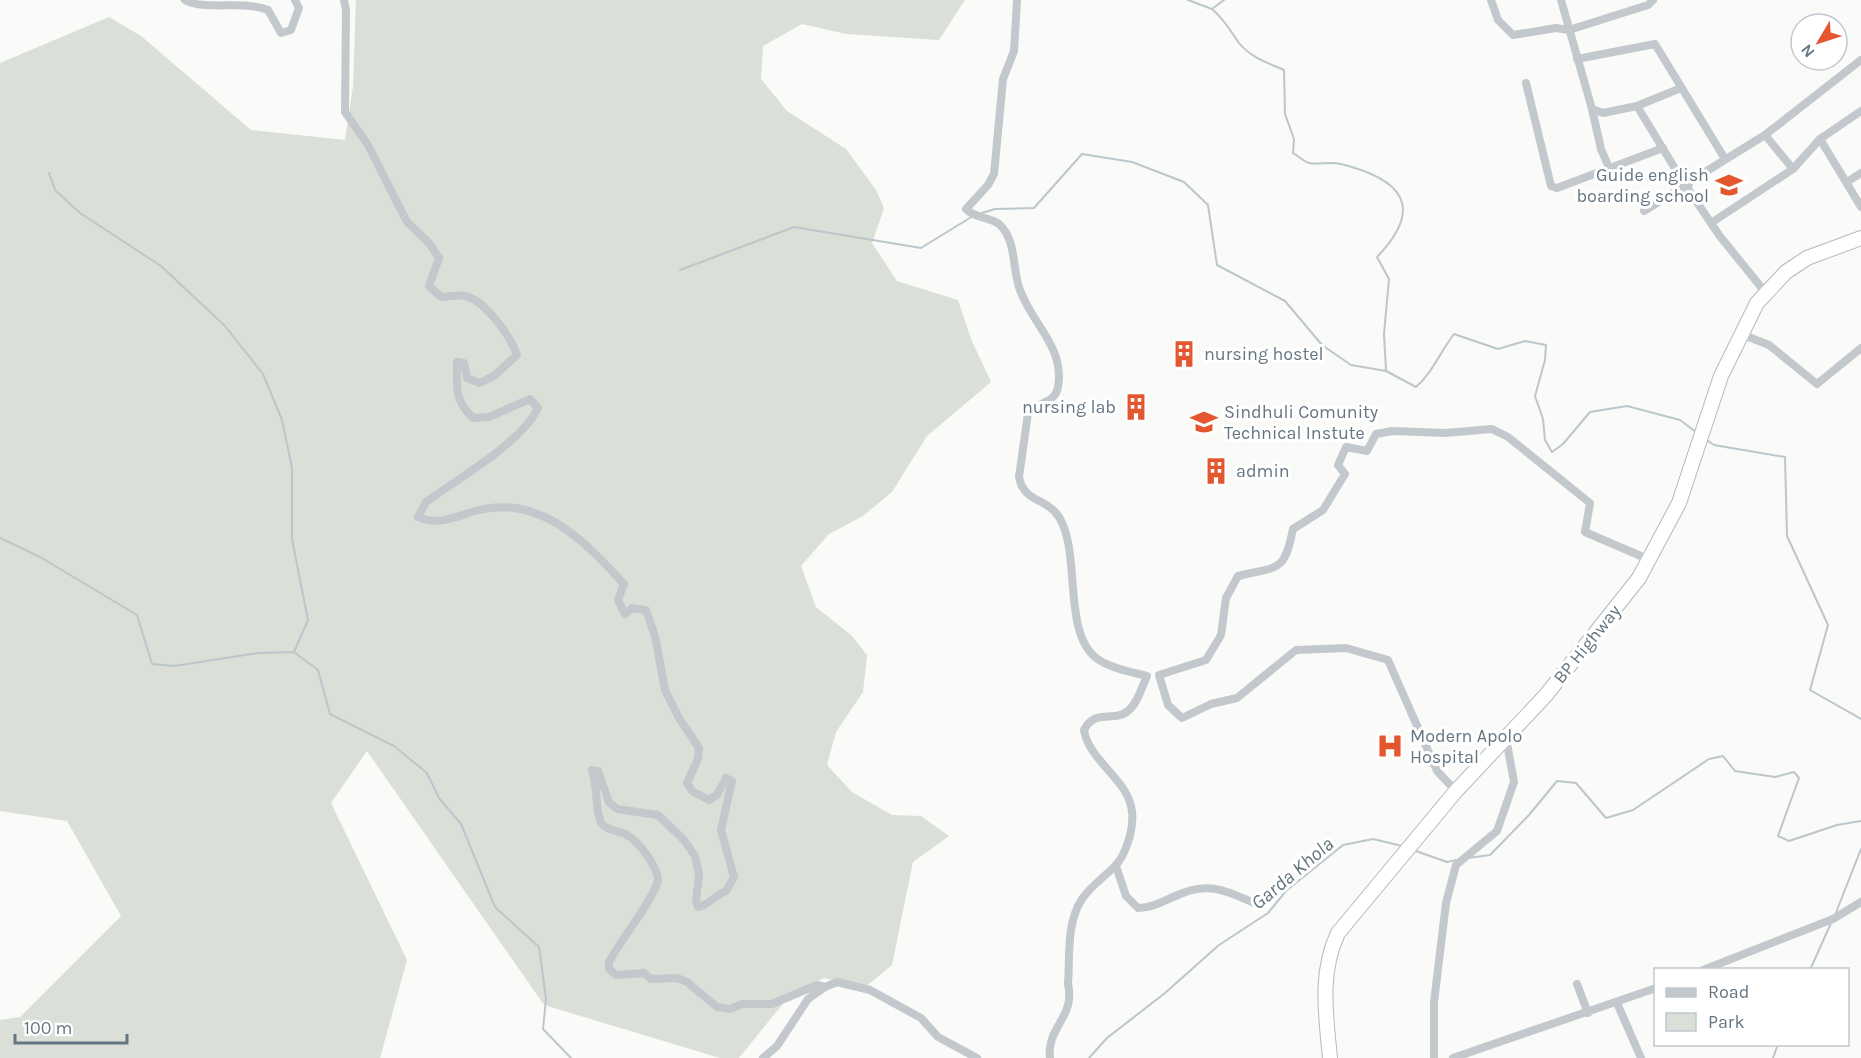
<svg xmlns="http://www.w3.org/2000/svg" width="1861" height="1058" font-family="Karla,sans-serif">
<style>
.green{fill:#dadfd7}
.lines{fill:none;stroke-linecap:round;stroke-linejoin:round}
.stream{stroke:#bbc7cb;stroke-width:2}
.highway-casing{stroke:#b4b9bd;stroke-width:16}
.street{stroke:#c3c8cc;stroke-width:8}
.highway{stroke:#fff;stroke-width:14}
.labels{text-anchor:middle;stroke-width:6;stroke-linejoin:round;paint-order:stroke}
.poi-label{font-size:18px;fill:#657683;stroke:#fff;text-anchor:start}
.street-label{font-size:18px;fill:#657683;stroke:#fff}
.water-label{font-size:20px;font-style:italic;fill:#60757c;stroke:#fff}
</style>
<rect width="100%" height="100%" fill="#fafaf8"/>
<!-- green -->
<polygon class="green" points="356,0 965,0 939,40 846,34 802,24 763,46 761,79 787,111 846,149 876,190 884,208 872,243 897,281 958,300 971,339 991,382 927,436 892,492 863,516 829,534 801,566 816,607 852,636 867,655 863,692 836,732 827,765 852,792 892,815 921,816 949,836 913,862 892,965 864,988 824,978 790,995 739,1058 720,1058 544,1005 367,751 331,803 407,960 380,1058 0,1058 0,1020 20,1017 121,916 67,821 0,811 0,63 109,17 141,36 251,130 345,140 353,86"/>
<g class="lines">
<!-- stream -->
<g class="stream">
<polyline points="1188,0 1212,9"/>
<path d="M 1224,0 L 1212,9 C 1224,19 1230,30 1239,43 C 1250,57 1268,63 1284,70 L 1285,114 L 1294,139 L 1293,153 C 1297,155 1304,162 1309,163 C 1319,165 1330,161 1341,164 C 1401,179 1426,206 1377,257 L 1389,279 L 1384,334 L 1386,370"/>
<polyline points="49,173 55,190 80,213 161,266 225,326 263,374 282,420 292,468 292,539 308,620 294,652"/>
<path d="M 982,213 L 995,209 L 1034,208 L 1082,154 L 1132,162 L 1184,182 L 1208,205 L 1217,265 L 1285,301 L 1322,345 L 1351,365 L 1386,371 L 1416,387 C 1433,372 1440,352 1454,334 L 1498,349 L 1525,341 L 1546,345 L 1545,360 L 1535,396 L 1543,419 L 1545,440 L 1552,452 L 1563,444 L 1590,412 L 1627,406 L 1680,420 L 1696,432"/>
<polyline points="680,270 794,227 921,248 973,216"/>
<polyline points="1705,439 1714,445 1785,457 1787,536 1828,625 1810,690 1861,719"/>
<polyline points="0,538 40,557 137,615 152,664 174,666 258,653 294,652 318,670 330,714 394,746 427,773 439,798 461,824 495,907 539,947 546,999 543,1029 571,1058"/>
<polyline points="1413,850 1447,862 1456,860"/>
<polyline points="1468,858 1490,855 1529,815 1557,781 1576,783 1606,818 1633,810 1709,759 1723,756 1735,771 1775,777 1794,772 1799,778 1778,836 1789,841 1837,825 1861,821"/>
<polyline points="1835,915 1861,849"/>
<polyline points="1810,970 1831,923"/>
<polyline points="1089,1058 1107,1038 1165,993 1219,945 1268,913 1286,891 1343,845 1373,839 1402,846"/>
<polyline points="1773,1058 1778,1044"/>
</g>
<defs>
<path id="highway" d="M 1330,1058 C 1326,1015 1319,973 1338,933 L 1456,791 L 1546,695 L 1639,578 L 1679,503 L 1721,376 L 1757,303 L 1786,272 L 1807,258 L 1861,238"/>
</defs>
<!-- highway casing -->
<use href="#highway" class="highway-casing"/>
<!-- street -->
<g class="street">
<path d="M 185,0 C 202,11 244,0 268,10 L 281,33 L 291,30 L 299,8 L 295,0"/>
<path d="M 344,0 L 346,10 L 345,112 L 368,145 L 407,222 L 429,243 L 439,258 L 429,286 L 441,297 C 448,297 458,294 465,296 C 485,300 511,337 517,355 L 495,375 L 480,383 L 467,378 L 464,363 L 457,362 C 457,387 454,400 473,418 L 489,417 L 530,399 L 538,408 C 521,443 459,478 426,502 L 418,517 C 437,526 455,517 475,511 C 540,493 584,541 624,584 L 618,600 L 625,614 L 632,608 L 646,610 L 655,636 L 665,690 L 679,718 L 699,748 L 698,759 L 687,783 L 692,791 L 709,800 L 717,795 L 726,778 L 732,781 L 721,830 L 734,877 L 726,891 C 715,895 709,905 698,907 L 696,901 L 699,874 L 695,856 L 684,840 L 658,815 L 617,809 L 609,802 L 598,771 L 592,770 C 598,788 595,806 600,820 C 603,831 619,830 627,835 C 638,841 662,871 657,884 C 646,911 623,936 609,962 L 609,969 L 616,975 L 644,973 L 651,979 L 677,978 L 687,982 L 717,1007 L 730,1009 L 742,1004 L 772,1004 L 817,985 L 825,987"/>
<path d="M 1017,0 L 1014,51 L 1003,79 L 994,174 L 988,185 L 966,209 C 974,218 990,217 999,224 C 1017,240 1012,270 1020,290 C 1032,324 1065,347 1058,387 C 1055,404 1037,402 1028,413 L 1019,477 C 1024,503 1046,497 1059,517 C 1082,554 1061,635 1099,660 C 1113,669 1132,672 1147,676 C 1142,687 1138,702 1129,710 C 1114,724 1096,707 1084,730 C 1089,762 1129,779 1132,812 C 1134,828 1126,856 1114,867 C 1103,878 1090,887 1082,899 C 1066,923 1070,957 1068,984 C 1076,1017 1046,1027 1050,1058"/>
<polyline points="1491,0 1498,20 1513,35 1556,28 1569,30 1648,5 1653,0"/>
<polyline points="1561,0 1592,109 1603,113 1637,106 1682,180"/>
<polyline points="1577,59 1655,44 1725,159"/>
<polyline points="1526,83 1551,186 1557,188 1663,148"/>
<polyline points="1637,106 1681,88"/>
<polyline points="1592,109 1601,149 1610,170"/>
<polyline points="1765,135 1793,169"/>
<polyline points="1820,139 1861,207"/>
<polyline points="1689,182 1765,135 1861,60"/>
<polyline points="1847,182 1861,173"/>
<polyline points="1688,189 1689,182 1682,180 1682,189 1688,189 1719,235 1765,292"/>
<polyline points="1644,211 1681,188"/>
<polyline points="1711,223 1793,169 1820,139 1861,111"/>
<polyline points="1741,334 1769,345 1817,384 1861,348"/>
<path d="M 1456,791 L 1437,771 L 1388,660 L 1346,648 L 1296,650 L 1237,698 L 1211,704 L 1182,718 L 1168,705 L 1159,675 L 1206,660 L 1221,635 L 1226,598 L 1238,576 C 1279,566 1284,573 1293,529 L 1323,510 L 1345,474 L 1338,465 L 1346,447 L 1367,451 L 1376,434 L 1392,431 L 1445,433 L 1492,429 L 1508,437 L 1590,503 L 1585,532 L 1650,560"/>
<path d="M 1116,866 L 1126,896 L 1138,908 C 1151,908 1162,902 1173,897 C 1207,881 1222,889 1254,903"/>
<polyline points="1703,970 1833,919 1861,902"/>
<polyline points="1577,984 1588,1013"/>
<polyline points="1617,1003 1641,1058"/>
<polyline points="763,1058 777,1046 808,999 825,987 837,982 870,990 921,1018 938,1037 977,1058"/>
<polyline points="1434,1058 1434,1002 1446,903 1456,865 1497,831 1514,782 1506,738"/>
<polyline points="1453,1058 1656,988"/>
</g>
<!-- highway -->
<use href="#highway" class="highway"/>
</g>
<!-- icons -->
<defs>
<symbol id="school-bare" viewBox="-9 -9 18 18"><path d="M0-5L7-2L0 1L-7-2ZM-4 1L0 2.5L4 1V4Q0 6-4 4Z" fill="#e4572e" stroke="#fff" stroke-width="2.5" paint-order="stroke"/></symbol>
<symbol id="building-bare" viewBox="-9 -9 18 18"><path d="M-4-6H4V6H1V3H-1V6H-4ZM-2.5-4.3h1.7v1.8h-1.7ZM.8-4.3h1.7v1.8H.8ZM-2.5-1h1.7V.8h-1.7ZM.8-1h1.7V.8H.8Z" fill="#e4572e" stroke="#fff" stroke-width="2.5" paint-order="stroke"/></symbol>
<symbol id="university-bare" viewBox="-9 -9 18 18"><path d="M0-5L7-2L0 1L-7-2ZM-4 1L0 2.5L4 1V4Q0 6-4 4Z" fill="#e4572e" stroke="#fff" stroke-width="2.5" paint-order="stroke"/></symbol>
<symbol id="hospital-bare" viewBox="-9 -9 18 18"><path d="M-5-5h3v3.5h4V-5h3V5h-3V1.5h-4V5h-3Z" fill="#e4572e" stroke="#fff" stroke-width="2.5" paint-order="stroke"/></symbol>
</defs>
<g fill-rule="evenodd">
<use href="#school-bare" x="1710" y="166" width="38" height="38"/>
<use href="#building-bare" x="1165" y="335" width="38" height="38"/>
<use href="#building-bare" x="1117" y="388" width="38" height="38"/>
<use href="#university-bare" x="1185" y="403" width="38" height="38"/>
<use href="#building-bare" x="1197" y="452" width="38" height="38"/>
<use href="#hospital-bare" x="1371" y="727" width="38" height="38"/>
</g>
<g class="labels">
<!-- poi labels -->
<g class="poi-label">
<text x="1709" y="181" text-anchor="end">Guide english<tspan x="1709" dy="21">boarding school</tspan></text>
<text x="1204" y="360">nursing hostel</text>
<text x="1116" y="413" text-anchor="end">nursing lab</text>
<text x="1224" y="418">Sindhuli Comunity<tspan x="1224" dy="21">Technical Instute</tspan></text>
<text x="1236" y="477">admin</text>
<text x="1410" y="742">Modern Apolo<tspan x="1410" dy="21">Hospital</tspan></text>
</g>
<!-- street labels -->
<g class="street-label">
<text transform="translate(1587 644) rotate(-51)" y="6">BP Highway</text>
</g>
<!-- water labels -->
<g class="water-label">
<text transform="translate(1292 873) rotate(-40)" y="7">Garda Khola</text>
</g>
</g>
<!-- legend -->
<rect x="1654" y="968" width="195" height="78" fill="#ffffff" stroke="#c1c8cd" stroke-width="1.5"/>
<rect x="1666" y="988" width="30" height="9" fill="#c3c8cc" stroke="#c1c8cd" stroke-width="1.5"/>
<text x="1708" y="998" font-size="18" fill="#657683">Road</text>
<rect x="1666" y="1013" width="30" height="18" fill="#dadfd7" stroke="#c1c8cd" stroke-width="1.5"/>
<text x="1708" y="1028" font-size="18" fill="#657683">Park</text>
<!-- north arrow -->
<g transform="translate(1819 42) rotate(231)"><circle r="28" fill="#ffffff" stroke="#c1c8cd" stroke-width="1.5"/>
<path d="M0-4.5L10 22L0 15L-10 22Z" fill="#e4572e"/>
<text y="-9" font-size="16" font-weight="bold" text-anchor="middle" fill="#657683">N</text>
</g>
<!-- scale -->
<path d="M15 1034v9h112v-9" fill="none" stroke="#657683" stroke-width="3"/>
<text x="24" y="1034" font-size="18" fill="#657683" stroke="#ffffff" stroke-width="4.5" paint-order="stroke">100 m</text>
</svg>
